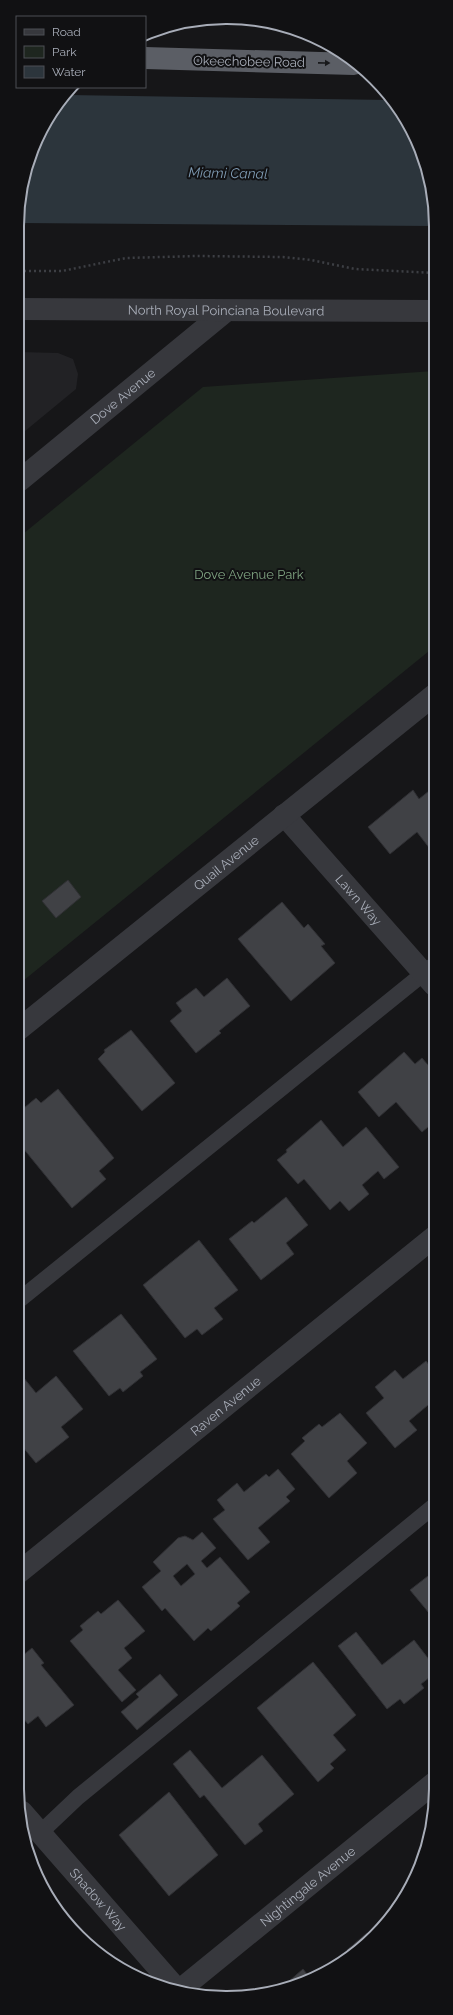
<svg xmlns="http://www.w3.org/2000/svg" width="453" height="2015" font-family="Raleway,sans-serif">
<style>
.built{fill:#222225}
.green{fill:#1e261f}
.water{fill:#2c353c}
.building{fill:#404145;stroke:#303034;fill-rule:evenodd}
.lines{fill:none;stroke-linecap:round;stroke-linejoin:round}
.path{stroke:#3d3f44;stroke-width:2.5;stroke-dasharray:2 3;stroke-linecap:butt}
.service{stroke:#37383d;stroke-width:16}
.minor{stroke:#37383d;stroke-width:22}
.tertiary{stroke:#37383d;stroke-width:22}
.trunk{stroke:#5b5e65;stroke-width:22}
.oneway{fill:#18191b}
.labels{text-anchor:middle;stroke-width:4;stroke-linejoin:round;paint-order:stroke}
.street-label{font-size:13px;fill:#a8adb8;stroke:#111113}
.park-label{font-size:13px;fill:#7fa381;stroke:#111113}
.water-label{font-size:14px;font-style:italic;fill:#7f9bb3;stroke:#111113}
.rim{fill:none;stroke:#a8adb8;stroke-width:2}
</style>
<rect width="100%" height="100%" fill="#161618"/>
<!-- built -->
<polygon class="built" points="19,352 58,353 73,359 78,374 76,389 19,436"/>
<!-- green -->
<polygon class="green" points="434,371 434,647 18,985 18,538 203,387"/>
<!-- water -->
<polygon class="water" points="68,95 390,100 414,134 434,199 434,226 19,223 19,199 45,122"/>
<!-- building -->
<g class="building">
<polygon points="434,787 434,854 417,832 390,854 368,827 413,790 419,799"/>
<polygon points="68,880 81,897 56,918 42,901"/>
<polygon points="282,902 304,928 308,924 325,944 321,946 335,963 291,1001 238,939"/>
<polygon points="227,978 250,1006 219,1031 221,1033 196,1053 170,1021 182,1011 176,1003 196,988 204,997"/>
<polygon points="131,1030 175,1083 142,1111 98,1059 105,1052 104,1050"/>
<polygon points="404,1052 415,1064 422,1058 434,1072 434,1082 429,1087 434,1092 434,1122 422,1132 396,1102 379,1117 358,1092"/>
<polygon points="58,1089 114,1158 99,1171 106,1179 72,1208 18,1142 18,1113 36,1098 41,1103"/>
<polygon points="321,1120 343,1147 366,1127 399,1167 384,1179 378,1171 362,1185 369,1194 349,1211 340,1201 330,1210 304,1179 298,1184 277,1160 287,1152 286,1150"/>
<polygon points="286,1197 308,1225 286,1243 294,1254 261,1280 229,1239 252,1221 254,1223"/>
<polygon points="199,1240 238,1290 214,1308 223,1319 202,1335 197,1329 185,1338 143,1285"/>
<polygon points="121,1314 157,1359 140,1372 143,1376 123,1392 120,1388 109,1396 73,1351"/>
<polygon points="426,1361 434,1371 434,1400 409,1421 417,1430 395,1448 366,1413 384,1398 375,1387 395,1370 403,1379"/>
<polygon points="19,1372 36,1393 56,1376 83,1409 61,1427 69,1437 36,1463 17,1440"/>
<polygon points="340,1413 367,1443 347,1461 357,1473 329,1498 291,1454 305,1441 302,1438 319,1424 322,1427"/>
<polygon points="278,1469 295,1489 286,1497 290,1501 258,1528 270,1542 248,1560 213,1519 225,1510 217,1500 237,1483 244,1492 266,1474 269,1477"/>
<path d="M 202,1532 L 216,1548 L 201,1561 L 207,1568 L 220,1557 L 250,1592 L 237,1603 L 240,1606 L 211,1631 L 208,1628 L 194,1641 L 165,1608 L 162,1611 L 142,1587 L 161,1571 L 153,1562 L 178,1538 L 185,1536 L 193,1540 ZM 187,1564 L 195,1574 L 181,1586 L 173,1576 Z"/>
<polygon points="428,1576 434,1584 434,1619 410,1590"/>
<polygon points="118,1600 145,1631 124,1648 132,1658 118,1670 136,1690 122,1702 70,1641 83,1630 80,1626 98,1611 101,1614"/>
<polygon points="356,1632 382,1665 414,1640 434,1666 434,1674 421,1684 424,1688 404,1704 400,1699 387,1709 338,1646"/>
<polygon points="32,1648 44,1663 41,1665 74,1705 46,1727 38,1716 28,1724 17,1711 17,1660"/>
<polygon points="313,1662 356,1715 333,1735 346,1750 330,1764 334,1768 318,1782 257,1708"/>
<polygon points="160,1674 178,1695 137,1730 121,1712 139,1697 136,1694"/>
<polygon points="190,1750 222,1788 262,1755 294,1794 258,1824 263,1831 245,1845 204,1795 200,1798 173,1764"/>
<polygon points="169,1792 218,1855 169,1896 119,1835"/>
<polygon points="367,1933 370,1937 352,1956 347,1950"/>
<polygon points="303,1969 310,1978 294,1987 280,1989"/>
</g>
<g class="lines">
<!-- path -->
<polyline class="path" points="19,271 62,271 126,258 197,256 283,257 311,260 355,269 434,273"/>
<!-- service -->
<g class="service">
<polyline points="18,1301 434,965"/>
<polyline points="40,1833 78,1797 434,1506"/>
</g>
<!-- minor -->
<g class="minor">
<path id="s1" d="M 19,481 L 226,311"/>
<path id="s2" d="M 284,815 L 434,985"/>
<path id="s3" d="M 18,1030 L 434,695"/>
<path id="s4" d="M 17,1574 L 434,1237"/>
<path id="s5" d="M 22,1812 L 175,1987"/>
<path id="s6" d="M 181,1989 L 434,1783"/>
</g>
<!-- tertiary -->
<path class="tertiary" id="s7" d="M 19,309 L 434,311"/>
<!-- trunk -->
<polyline class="trunk" points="145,58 354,64"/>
</g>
<!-- one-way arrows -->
<defs><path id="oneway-solid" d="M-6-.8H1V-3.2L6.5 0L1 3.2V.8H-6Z"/></defs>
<use class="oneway" href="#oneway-solid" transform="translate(324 63) rotate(1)"/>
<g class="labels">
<!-- street labels -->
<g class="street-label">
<text transform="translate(249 61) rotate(1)" y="5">Okeechobee Road</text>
<text dy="5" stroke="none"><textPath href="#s7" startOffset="207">North Royal Poinciana Boulevard</textPath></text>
<text dy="5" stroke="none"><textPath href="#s1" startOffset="134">Dove Avenue</textPath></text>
<text dy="5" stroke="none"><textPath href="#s3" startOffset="267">Quail Avenue</textPath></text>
<text dy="5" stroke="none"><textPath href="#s2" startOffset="113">Lawn Way</textPath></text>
<text dy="5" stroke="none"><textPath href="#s4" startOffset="268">Raven Avenue</textPath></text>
<text dy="5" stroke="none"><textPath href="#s6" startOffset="163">Nightingale Avenue</textPath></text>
<text dy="5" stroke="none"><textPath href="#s5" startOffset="116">Shadow Way</textPath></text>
</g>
<!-- park labels -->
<g class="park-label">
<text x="249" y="579">Dove Avenue Park</text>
</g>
<!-- water labels -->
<g class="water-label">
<text transform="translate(228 173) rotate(1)" y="5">Miami Canal</text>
</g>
</g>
<!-- crop -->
<path d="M0 0H453V2015H0ZM226 24H227A202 202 0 0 1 429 226V1789A202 202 0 0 1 227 1991H226A202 202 0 0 1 24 1789V226A202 202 0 0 1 226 24Z" fill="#111113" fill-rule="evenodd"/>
<path class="rim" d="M226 24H227A202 202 0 0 1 429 226V1789A202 202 0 0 1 227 1991H226A202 202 0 0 1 24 1789V226A202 202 0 0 1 226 24Z"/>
<!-- legend -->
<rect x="16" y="16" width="130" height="72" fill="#111113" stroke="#4d4f55"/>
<rect x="24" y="29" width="20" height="6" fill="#37383d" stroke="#4d4f55"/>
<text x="52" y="36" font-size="12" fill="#a8adb8">Road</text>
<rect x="24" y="46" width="20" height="12" fill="#1e261f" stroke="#4d4f55"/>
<text x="52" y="56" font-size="12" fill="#a8adb8">Park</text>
<rect x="24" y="66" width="20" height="12" fill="#2c353c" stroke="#4d4f55"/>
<text x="52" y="76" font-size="12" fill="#a8adb8">Water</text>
</svg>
